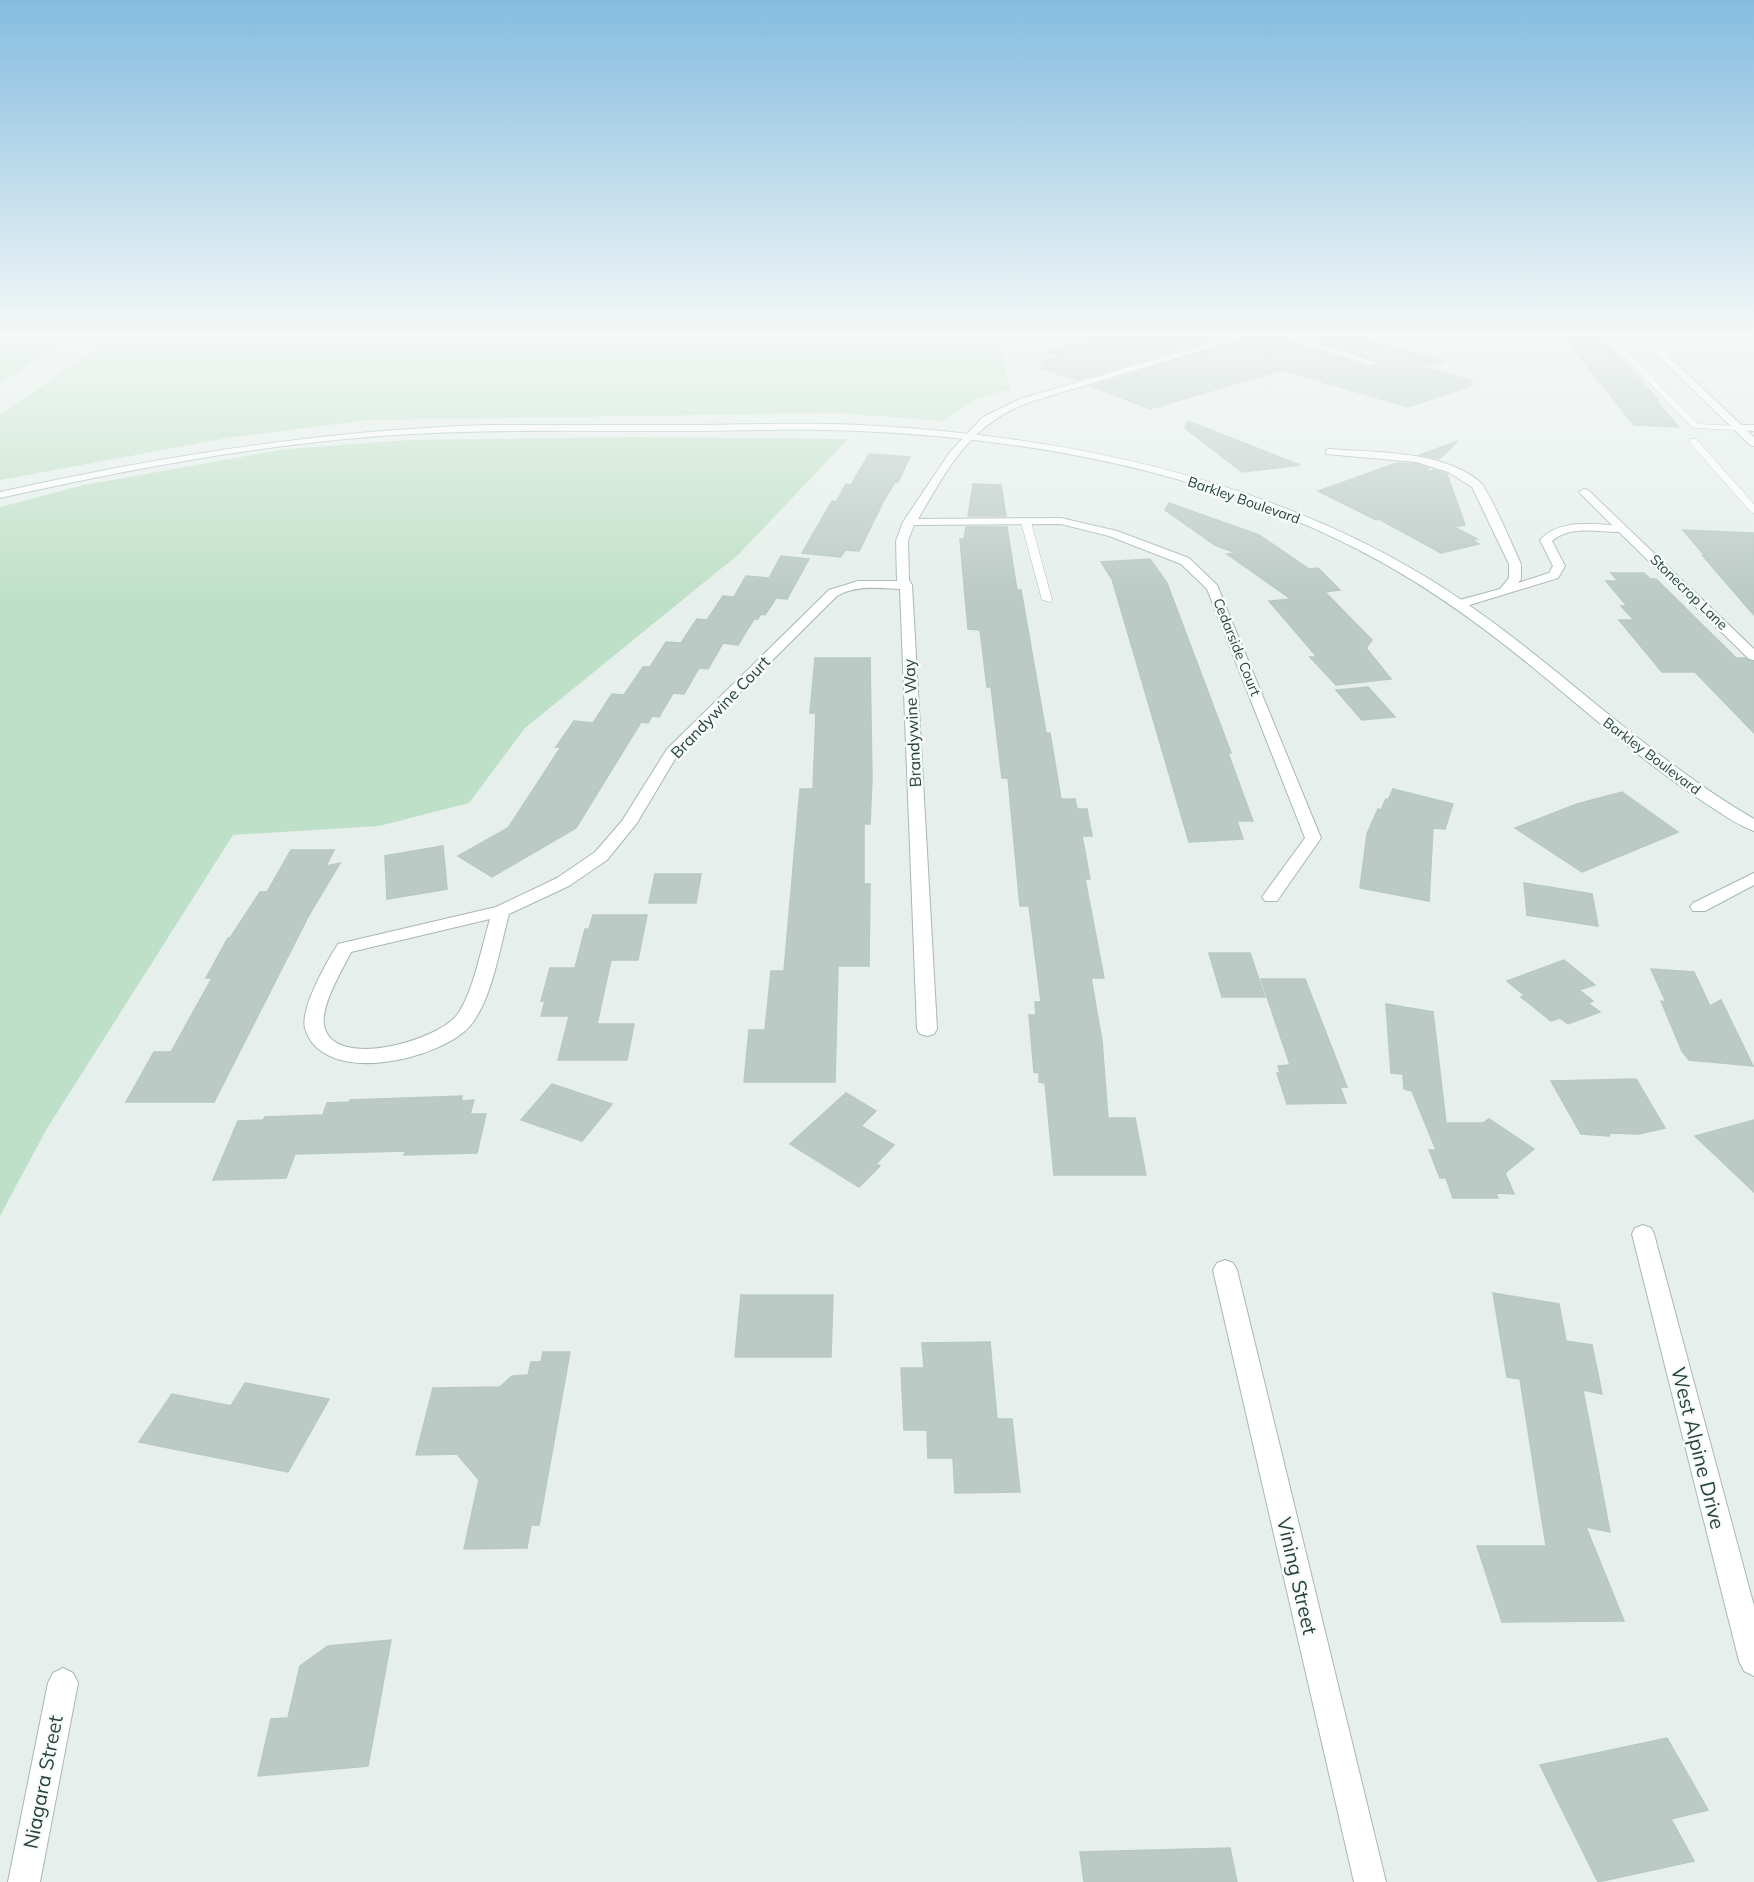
<svg xmlns="http://www.w3.org/2000/svg" width="1754" height="1882" font-family="Mulish,sans-serif">
<style>
.green{fill:#bfe0c8}
.building{fill:#bbcac4;stroke:#b8c9c2;stroke-width:1.5}
.lines{fill:none;stroke-linecap:round;stroke-linejoin:round}
.lane-casing{stroke:#a8b8b2;stroke-width:1}
.street-casing{stroke:#a8b8b2;stroke-width:2}
.secondary-casing{stroke:#a4bbb3;stroke-width:2}
.lane{fill:#fff;fill-rule:evenodd}
.street{fill:#fff;fill-rule:evenodd}
.secondary{fill:#fff;fill-rule:evenodd}
.labels{text-anchor:middle;stroke-width:5;stroke-linejoin:round;paint-order:stroke}
.far-street-label{font-size:14px;fill:#24423a;stroke:#f7fbf9}
.street-label{font-size:16px;fill:#24423a;stroke:#f7fbf9}
.near-street-label{font-size:20px;fill:#24423a;stroke:#f7fbf9}
</style>
<rect width="100%" height="100%" fill="#e6efeb"/>
<!-- green -->
<g class="green">
<polygon points="0,335 74,335 0,384"/>
<polygon points="116,335 998,335 1010,389 976,399 943,421 837,413 368,420 227,438 0,480 0,415"/>
<polygon points="633,437 848,439 739,554 525,728 469,803 379,826 233,835 46,1130 0,1216 0,507 84,485 286,449 409,440"/>
</g>
<!-- building -->
<g class="building">
<polygon points="1102,335 1231,335 1076,380 1042,368 1049,366 1042,364 1046,363 1043,361 1060,356 1047,352 1052,350 1049,349"/>
<polygon points="1254,335 1275,335 1369,367 1379,364 1378,361 1297,335 1352,335 1446,362 1420,366 1473,381 1468,383 1473,385 1408,407 1282,370 1150,409 1091,386"/>
<polygon points="1562,335 1595,335 1604,341 1659,400 1655,400 1679,427 1634,425"/>
<polygon points="1188,421 1300,465 1242,472 1185,428"/>
<polygon points="1458,441 1439,459 1420,455"/>
<polygon points="869,454 910,457 898,482 895,482 883,502 859,551 845,550 841,557 802,553 832,501 836,502 846,484 851,485"/>
<polygon points="1397,463 1416,464 1429,468 1425,472 1434,470 1447,474 1465,525 1454,527 1477,539 1472,540 1479,544 1441,553 1379,519 1376,520 1318,491"/>
<polygon points="973,484 1001,485 1006,516 968,516"/>
<polygon points="1169,503 1259,535 1309,569 1318,568 1340,590 1325,592 1372,640 1366,648 1391,679 1336,685 1310,657 1317,657 1269,601 1291,599 1227,554 1236,553 1215,545 1165,510"/>
<polygon points="966,527 1007,527 1017,590 1021,590 1046,733 1050,733 1061,799 1075,799 1077,809 1087,809 1092,836 1082,836 1090,879 1085,879 1104,978 1091,978 1102,1041 1108,1118 1135,1118 1146,1175 1054,1175 1045,1083 1039,1082 1039,1073 1034,1072 1029,1015 1036,1015 1035,1002 1041,1002 1029,906 1020,906 1008,778 1002,778 991,687 987,687 980,630 968,629 960,539 964,539"/>
<polygon points="1683,530 1754,533 1754,615 1703,556 1706,557"/>
<polygon points="781,556 809,559 787,599 776,598 765,615 761,614 758,619 754,619 738,645 723,643 708,669 699,668 684,694 673,693 659,717 652,716 648,723 641,722 576,828 492,877 458,856 508,828 561,747 556,747 574,721 593,723 612,694 624,695 643,667 650,667 666,642 681,643 697,619 707,620 723,596 734,597 746,576 769,578"/>
<polygon points="1150,559 1167,583 1231,753 1228,753 1253,821 1237,821 1243,839 1189,842 1112,579 1101,562"/>
<polygon points="1611,573 1644,573 1650,579 1656,579 1736,658 1745,658 1754,662 1754,733 1695,672 1662,672 1619,620 1634,620 1621,606 1627,606 1606,581 1618,581"/>
<polygon points="815,658 870,658 872,779 870,824 864,824 864,884 870,884 869,966 838,966 835,1082 744,1082 749,1030 765,1030 771,971 784,971 800,789 813,789 816,713 810,713"/>
<polygon points="1368,687 1395,717 1362,720 1336,690"/>
<polygon points="1393,789 1453,804 1445,829 1433,828 1429,901 1360,888 1367,834 1378,809 1381,810 1386,799 1388,800"/>
<polygon points="1622,792 1678,832 1582,872 1515,828 1577,804"/>
<polygon points="443,846 447,889 387,899 385,856"/>
<polygon points="291,850 334,850 326,866 340,863 309,915 214,1102 126,1102 154,1052 171,1052 212,978 206,978 228,938 230,938 260,892 267,892"/>
<polygon points="655,874 701,874 696,903 649,903"/>
<polygon points="1524,883 1592,894 1598,926 1527,915"/>
<polygon points="593,915 647,915 638,960 611,960 597,1024 634,1024 627,1060 558,1060 569,1016 541,1016 545,1001 541,1001 550,968 575,968 585,929 589,929"/>
<polygon points="1209,953 1250,953 1265,997 1222,997"/>
<polygon points="1564,960 1595,985 1579,990 1593,1001 1588,1003 1600,1012 1568,1024 1560,1018 1551,1021 1521,997 1525,996 1507,981"/>
<polygon points="1651,969 1694,972 1710,1006 1721,1000 1753,1066 1689,1060 1682,1051 1661,1001 1666,1002"/>
<polygon points="1261,979 1305,979 1347,1087 1340,1087 1346,1103 1287,1104 1277,1073 1280,1073 1278,1066 1290,1065"/>
<polygon points="1386,1004 1433,1012 1446,1123 1483,1123 1489,1119 1534,1149 1505,1173 1514,1194 1496,1193 1498,1198 1453,1198 1446,1178 1440,1178 1429,1150 1436,1150 1412,1091 1404,1089 1403,1074 1391,1073"/>
<polygon points="1636,1079 1665,1128 1639,1134 1610,1133 1609,1136 1581,1134 1551,1081"/>
<polygon points="552,1084 612,1104 582,1141 521,1120"/>
<polygon points="846,1093 876,1111 861,1126 894,1145 876,1164 880,1166 859,1187 790,1144"/>
<polygon points="462,1096 461,1101 474,1100 470,1114 486,1114 477,1153 404,1155 406,1151 295,1154 286,1178 213,1180 238,1121 263,1120 265,1117 323,1115 327,1103 349,1102 350,1100"/>
<polygon points="1754,1120 1754,1192 1695,1136"/>
<polygon points="1493,1293 1559,1304 1566,1341 1592,1345 1602,1394 1583,1390 1610,1532 1586,1527 1624,1621 1502,1622 1477,1546 1546,1546 1520,1379 1507,1377"/>
<polygon points="741,1295 833,1295 831,1357 735,1357"/>
<polygon points="990,1342 997,1419 1012,1419 1020,1492 955,1493 953,1458 928,1458 927,1430 904,1430 901,1368 924,1368 922,1343"/>
<polygon points="543,1352 570,1352 539,1525 531,1525 527,1548 464,1549 479,1480 457,1454 416,1455 433,1388 500,1387 512,1376 528,1375 531,1362 541,1362"/>
<polygon points="245,1383 329,1399 288,1472 139,1442 172,1394 231,1406"/>
<polygon points="391,1640 368,1766 258,1776 271,1719 288,1718 300,1666 328,1646"/>
<polygon points="1667,1738 1708,1810 1671,1819 1694,1861 1598,1882 1540,1765"/>
<polygon points="1230,1848 1237,1882 1084,1882 1080,1852"/>
</g>
<g class="lines">
<defs>
<g id="lane">
<polygon points="1603,335 1611,335 1698,424 1738,426 1742,428 1738,430 1693,428"/>
<polygon points="1690,439 1696,439 1754,504 1754,513 1751,512 1690,443"/>
<polygon points="1026,519 1031,522 1052,600 1051,602 1042,600 1021,522"/>
</g>
<g id="street">
<path d="M 1239,335 L 1252,335 L 1033,401 C 972,421 949,466 918,519 L 1061,518 L 1117,531 L 1189,558 L 1217,585 L 1321,838 L 1277,901 L 1265,901 L 1262,897 L 1305,838 L 1207,589 L 1181,564 L 1109,536 L 1061,524 L 914,525 L 908,541 L 909,580 L 912,585 L 937,1029 L 934,1034 L 927,1036 L 920,1034 L 917,1029 L 900,589 C 879,588 856,585 837,596 L 678,754 L 637,823 L 607,860 L 569,886 L 509,914 C 500,947 492,1000 470,1026 C 440,1060 322,1088 305,1028 C 300,1009 327,961 338,944 L 496,907 L 557,878 L 595,852 L 622,821 L 667,749 L 829,590 L 858,581 L 897,581 L 896,541 L 903,522 L 950,452 L 983,417 L 1020,399 ZM 490,919 C 482,945 473,994 457,1015 C 437,1041 332,1071 324,1025 C 321,1004 342,971 351,952 Z"/>
<polygon points="1277,335 1290,335 1377,363 1370,365"/>
<polygon points="1738,425 1754,425 1754,431 1734,430 1734,426"/>
<path d="M 1330,449 C 1376,453 1443,450 1480,482 C 1489,490 1514,549 1521,564 L 1521,579 L 1518,583 L 1549,573 L 1553,566 L 1540,540 C 1558,520 1588,524 1612,525 L 1579,492 L 1584,489 L 1588,490 L 1754,649 L 1754,660 L 1749,659 L 1619,532 C 1597,532 1570,525 1552,541 L 1565,566 L 1558,578 L 1460,608 L 1456,607 L 1454,604 L 1456,601 L 1500,589 L 1509,578 L 1509,564 L 1472,487 L 1448,472 L 1416,462 L 1326,454 L 1326,450 Z"/>
<polygon points="1754,873 1754,885 1705,911 1693,911 1690,907 1693,903"/>
<polygon points="1643,1225 1651,1228 1654,1234 1754,1606 1754,1676 1744,1671 1739,1661 1632,1234 1635,1228"/>
<polygon points="1225,1260 1233,1263 1237,1270 1386,1882 1354,1882 1213,1270 1217,1263"/>
<polygon points="63,1668 73,1673 78,1683 40,1882 8,1882 48,1683 53,1673"/>
</g>
<g id="secondary">
<polygon points="1637,335 1646,335 1754,437 1754,446 1750,445"/>
<path d="M 488,425 C 552,425 617,425 681,425 C 741,425 801,422 860,425 C 1054,435 1253,474 1421,574 C 1540,645 1634,749 1754,819 L 1754,831 C 1737,825 1721,813 1705,803 C 1658,772 1615,736 1572,700 C 1505,643 1436,589 1357,549 C 1204,471 1029,438 858,431 C 796,428 733,431 671,431 C 574,431 476,429 380,436 C 251,446 125,470 0,498 L 0,492 C 161,456 323,430 488,425 Z"/>
</g>
</defs>
<!-- lane casing -->
<use href="#lane" class="lane-casing"/>
<!-- street casing -->
<use href="#street" class="street-casing"/>
<!-- secondary casing -->
<use href="#secondary" class="secondary-casing"/>
<!-- lane -->
<use href="#lane" class="lane"/>
<!-- street -->
<use href="#street" class="street"/>
<!-- secondary -->
<use href="#secondary" class="secondary"/>
</g>
<!-- sky -->
<linearGradient id="sky" x2="0" y2="1"><stop stop-color="#84bce0"/><stop offset="0.56" stop-color="#f4f8f6"/><stop offset="1" stop-color="#f4f8f6" stop-opacity="0"/></linearGradient>
<rect width="1754" height="598" fill="url(#sky)"/>
<g class="labels">
<!-- far-street labels -->
<g class="far-street-label">
<text transform="translate(1244 500) rotate(19)" y="5">Barkley Boulevard</text>
<text transform="translate(1689 592) rotate(44)" y="5">Stonecrop Lane</text>
<text transform="translate(1237 647) rotate(68)" y="5">Cedarside Court</text>
<text transform="translate(1652 756) rotate(37)" y="5">Barkley Boulevard</text>
</g>
<!-- street labels -->
<g class="street-label">
<text transform="translate(720 707) rotate(-46)" y="6">Brandywine Court</text>
<text transform="translate(912 723) rotate(-93)" y="6">Brandywine Way</text>
</g>
<!-- near-street labels -->
<g class="near-street-label">
<text transform="translate(1698 1448) rotate(76)" y="7">West Alpine Drive</text>
<text transform="translate(1297 1576) rotate(77)" y="7">Vining Street</text>
<text transform="translate(43 1782) rotate(-79)" y="7">Niagara Street</text>
</g>
</g>
</svg>
